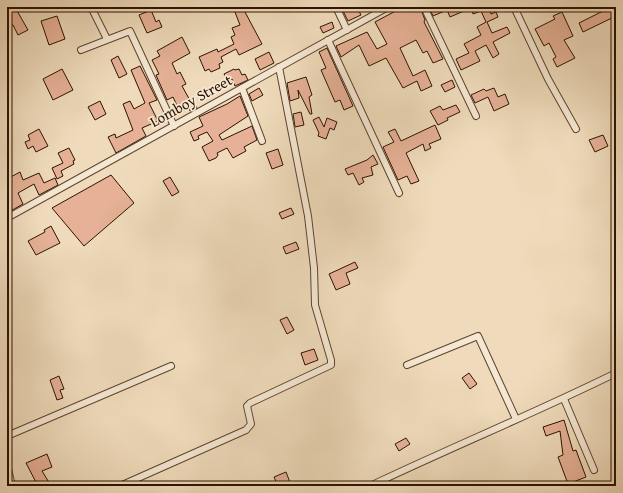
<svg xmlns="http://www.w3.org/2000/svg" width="623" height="493" font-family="'Gentium Book Plus',serif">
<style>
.building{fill:#e6b196;stroke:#2d1200}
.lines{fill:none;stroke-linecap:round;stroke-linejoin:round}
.street-casing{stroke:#5e442f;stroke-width:8}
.street{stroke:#f5e8d3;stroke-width:6}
.labels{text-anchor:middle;stroke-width:3.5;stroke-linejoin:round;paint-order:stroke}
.street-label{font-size:15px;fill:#2d1200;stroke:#f5e8d3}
</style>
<rect width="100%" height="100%" fill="#efdbbb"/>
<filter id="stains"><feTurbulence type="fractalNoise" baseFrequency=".005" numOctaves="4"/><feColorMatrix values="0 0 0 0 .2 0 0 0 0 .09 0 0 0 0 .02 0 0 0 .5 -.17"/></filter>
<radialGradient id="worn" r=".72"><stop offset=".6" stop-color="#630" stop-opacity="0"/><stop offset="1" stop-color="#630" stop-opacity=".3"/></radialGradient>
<!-- building -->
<g class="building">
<polygon points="233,7 256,7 245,12 262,44 239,55 236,49 221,57 223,62 219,64 220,68 211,72 209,69 205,71 199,57 217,49 218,52 234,44 231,37 235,35 232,28 240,25"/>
<polygon points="341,7 357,7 361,15 348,21"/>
<polygon points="403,7 420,7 425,20 424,22 443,59 433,63 427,51 423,53 416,40 400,48 413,76 425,70 432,86 421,91 417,81 403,88 386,58 369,66 359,45 341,57 336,46 367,32 377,49 387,44 375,22"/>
<polygon points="429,7 489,7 491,14 496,12 498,17 487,22 492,33 507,27 510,33 493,42 499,54 493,58 486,45 475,51 480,61 461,70 456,59 469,53 464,44 481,35 477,27 486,22 481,11 473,14 471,8 450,17 447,10 433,16"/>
<polygon points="611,7 616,16 583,32 579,23"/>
<polygon points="16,9 28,30 18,35 13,25 7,23 7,12 10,13"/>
<polygon points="151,10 156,22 159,20 162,27 147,33 139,15"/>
<polygon points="562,12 573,36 564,40 575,58 557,67 553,59 556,57 549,43 544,46 535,29 555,19 553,16"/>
<polygon points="57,16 65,39 49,45 41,21"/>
<polygon points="332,22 334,28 323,33 320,27"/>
<polygon points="182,37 190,53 172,63 177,74 180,72 186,84 182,86 192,104 194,103 197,108 190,111 189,108 180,112 173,97 167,100 156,75 159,74 152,60 160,56 157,51"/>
<polygon points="327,48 353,106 344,110 340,100 335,102 321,70 326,68 319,52"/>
<polygon points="269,52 274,63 260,70 255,59"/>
<polygon points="118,56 127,74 119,78 111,60"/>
<polygon points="140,66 157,100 149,103 158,121 142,128 146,136 116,153 108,137 115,134 116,138 133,130 123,104 130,101 134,109 145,103 131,70"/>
<polygon points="62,69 73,90 53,100 43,79"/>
<polygon points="234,69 235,70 239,69 242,75 245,74 248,80 235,86 232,79 228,81 224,74"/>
<polygon points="306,77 312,95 309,97 312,114 310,114 298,90 299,98 290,101 287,83"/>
<polygon points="452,80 455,87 445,92 441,85"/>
<polygon points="259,88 263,95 252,101 249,94"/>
<polygon points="494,88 498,97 505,94 509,104 494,111 488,97 475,103 471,95 484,89 486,91"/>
<polygon points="240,96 248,116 219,135 222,140 252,126 257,140 244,147 246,151 233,158 227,148 217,153 218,155 216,158 209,161 202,147 213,141 207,132 198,136 199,139 194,141 190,132 203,126 199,117 227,104"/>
<polygon points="100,101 106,114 95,120 88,107"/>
<polygon points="456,105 460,112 447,118 448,120 438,125 430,111 440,106 443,110"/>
<polygon points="301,112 304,125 295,127 293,114"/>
<polygon points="319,117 324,127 327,118 337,122 334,130 330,128 326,139 318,136 319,133 313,120"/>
<polygon points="435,125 441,139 429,144 431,148 425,151 423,144 406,153 419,181 411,184 407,176 398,180 383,147 394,142 388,132 395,129 401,141"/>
<polygon points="39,129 48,146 36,152 33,146 28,149 25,142 30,140 28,135"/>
<polygon points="603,135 608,146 595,152 589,140"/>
<polygon points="69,148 75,160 73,161 74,164 61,171 63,176 57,179 52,168 63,163 58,153"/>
<polygon points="278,149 283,165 272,169 266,153"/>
<polygon points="373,155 378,164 371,167 373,175 362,178 364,182 359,185 353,173 348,175 345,169 367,160"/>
<polygon points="20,172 23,180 39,173 44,183 55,178 58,185 39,195 34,184 18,193 23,204 7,213 7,179"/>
<polygon points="111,175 134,203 84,246 52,208"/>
<polygon points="170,177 179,192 172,196 163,181"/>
<polygon points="291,208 294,214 282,219 279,213"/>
<polygon points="51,226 60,243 36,255 28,241 45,232 44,230"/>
<polygon points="296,242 299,249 286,254 283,247"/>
<polygon points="355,262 358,268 346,273 350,284 336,290 329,274"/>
<polygon points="287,317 294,330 287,334 280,320"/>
<polygon points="314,349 318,360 305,365 301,353"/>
<polygon points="469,373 477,384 470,389 462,378"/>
<polygon points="59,376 64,389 60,390 63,398 57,400 50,380"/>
<polygon points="564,420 573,451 576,450 586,477 568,484 558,457 563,455 560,431 546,436 543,427"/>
<polygon points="406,438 410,444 399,451 395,444"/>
<polygon points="47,454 52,467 42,471 50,484 46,486 38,486 26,463"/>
<polygon points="286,472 291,485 278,486 274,477"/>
</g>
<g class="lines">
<defs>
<g id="street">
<polyline points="91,7 107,39"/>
<polyline points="336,7 347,30"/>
<polyline points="424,7 476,116"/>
<polyline points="514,7 548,79 576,129"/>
<polyline points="328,40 399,193"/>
<polyline points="81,50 130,31 174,126"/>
<polyline points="242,88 262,141"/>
<polyline points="7,218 388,7"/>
<polyline points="407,365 478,336 516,419"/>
<polyline points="564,399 594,470"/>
<polyline points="7,436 171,366"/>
<polyline points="7,465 12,486"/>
<polyline points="120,486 246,430 251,424 247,406 250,403 331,365 331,360 315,305 314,268 308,216 279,67"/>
<path d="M 370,486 C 452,447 535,413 616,373"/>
</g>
</defs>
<!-- street casing -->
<use href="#street" class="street-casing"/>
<!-- street -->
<use href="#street" class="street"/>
</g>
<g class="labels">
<!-- street labels -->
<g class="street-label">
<text transform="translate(191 101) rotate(-29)" y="5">Lomboy Street</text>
</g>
</g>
<!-- margin -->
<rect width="623" height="493" fill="none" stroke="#efdbbb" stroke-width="24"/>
<rect x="8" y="8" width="607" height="477" fill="none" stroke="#2d1200" stroke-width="2"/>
<rect x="12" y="12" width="599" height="469" fill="none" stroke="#2d1200"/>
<rect width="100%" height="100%" filter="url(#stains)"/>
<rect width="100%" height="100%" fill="url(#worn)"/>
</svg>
